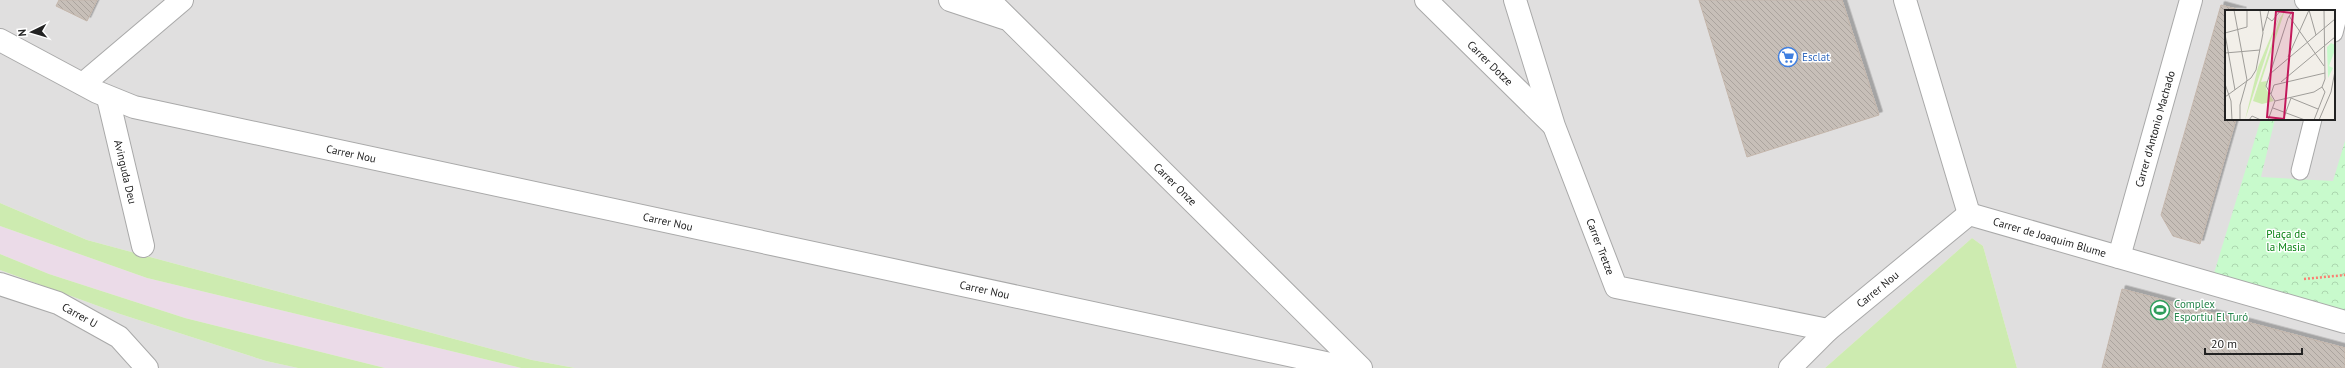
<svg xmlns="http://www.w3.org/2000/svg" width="2345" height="368" font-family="'PT Sans',sans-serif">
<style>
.residential{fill:#e0dfdf;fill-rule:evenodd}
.railway{fill:#ebdbe8}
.grass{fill:#cdebb0}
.park{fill:url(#park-crowns)}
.building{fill:url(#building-back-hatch);stroke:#c4b6ab;filter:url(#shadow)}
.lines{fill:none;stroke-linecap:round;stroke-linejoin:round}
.lane-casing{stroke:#a9a9a9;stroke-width:19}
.street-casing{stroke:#a9a9a9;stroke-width:24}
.path{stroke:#fa8072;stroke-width:2.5;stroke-dasharray:2 2;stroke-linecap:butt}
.lane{stroke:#fff;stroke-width:17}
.street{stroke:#fff;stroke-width:22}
.labels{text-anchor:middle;stroke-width:3;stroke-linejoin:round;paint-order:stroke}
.shop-label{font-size:11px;fill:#366cbe;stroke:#fff;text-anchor:start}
.street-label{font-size:11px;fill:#222;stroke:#fff}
.park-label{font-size:11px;fill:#0c8416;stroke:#fff}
.leisure-label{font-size:11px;fill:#27864d;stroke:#fff;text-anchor:start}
.inset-road{fill:none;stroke:#9f9d99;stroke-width:1}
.view{fill:#c2185b;fill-opacity:0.15;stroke:#c2185b;stroke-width:2}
.inset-edge{fill:none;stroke:#222;stroke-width:2}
</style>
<defs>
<pattern id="park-crowns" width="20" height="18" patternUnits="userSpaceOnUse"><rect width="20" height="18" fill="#c8facc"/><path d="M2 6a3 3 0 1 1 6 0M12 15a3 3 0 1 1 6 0" fill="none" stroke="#acd6af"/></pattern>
<pattern id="building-back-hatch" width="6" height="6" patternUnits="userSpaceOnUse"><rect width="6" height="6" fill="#c7bfb8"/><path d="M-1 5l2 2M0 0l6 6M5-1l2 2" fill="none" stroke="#aba49e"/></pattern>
<filter id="shadow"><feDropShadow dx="3.5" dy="-3.5" stdDeviation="0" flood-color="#0004"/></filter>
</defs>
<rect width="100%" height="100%" fill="#f2efe9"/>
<!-- residential -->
<g class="residential">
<path d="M 0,0 L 2345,0 L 2345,368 L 2017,368 L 1983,246 L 1972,238 L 1825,368 L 575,368 L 532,360 L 87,240 L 0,203 ZM 2226,11 L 2334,11 L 2334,119 L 2226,119 Z"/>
<polygon points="0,270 120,314 266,361 298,368 0,368"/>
</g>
<!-- railway -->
<polygon class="railway" points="0,226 147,278 521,368 385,368 185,318 49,274 0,254"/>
<!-- grass -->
<g class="grass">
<polygon points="0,203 87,240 532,360 575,368 521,368 147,278 0,226"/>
<polygon points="1972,238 1983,246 2017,368 1825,368"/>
<polygon points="0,254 49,274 185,318 385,368 298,368 266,361 120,314 0,270"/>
</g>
<!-- park -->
<polygon class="park" points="2261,119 2275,119 2261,177 2333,181 2345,141 2345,315 2211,283"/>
<!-- building -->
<g class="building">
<polygon points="59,0 97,0 87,21 56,6"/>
<polygon points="1699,0 1842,0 1879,115 1747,157"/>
<polygon points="2221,5 2243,11 2226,11 2226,119 2236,119 2200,244 2173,236 2161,215"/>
<polygon points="2122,289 2345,348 2345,368 2102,368"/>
</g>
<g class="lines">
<defs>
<g id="lane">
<polyline points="2334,33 2340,9"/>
<polyline points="2300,171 2313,119"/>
</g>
<g id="street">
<polyline points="950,0 1004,18"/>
<path id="s1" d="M 989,0 L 1361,368"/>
<path id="s2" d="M 1426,0 L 1552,124"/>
<path id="s3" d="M 1515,0 L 1554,126 L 1616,287 L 1828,330"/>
<polyline points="1905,0 1969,214"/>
<polyline points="2306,0 2345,11"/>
<path id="s4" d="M 0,40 L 97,92 L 134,107 L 1349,368"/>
<polyline points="83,84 182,0"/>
<path id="s5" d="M 108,98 L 143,246"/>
<path id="s6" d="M 1969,214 L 2345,322"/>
<path id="s7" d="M 2119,257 L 2191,0"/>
<path id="s8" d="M 0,284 L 58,303 L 119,337 L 147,368"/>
<path id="s9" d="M 1790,368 L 1828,330 L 1969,214"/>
</g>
</defs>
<!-- lane casing -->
<use href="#lane" class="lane-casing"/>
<!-- street casing -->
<use href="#street" class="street-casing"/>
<!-- path -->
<polyline class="path" points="2304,279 2345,275"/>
<!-- lane -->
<use href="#lane" class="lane"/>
<!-- street -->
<use href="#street" class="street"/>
</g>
<!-- icons -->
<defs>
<symbol id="supermarket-ring" viewBox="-11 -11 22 22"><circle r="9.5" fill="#fff" stroke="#3f7fe0" stroke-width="1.5"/><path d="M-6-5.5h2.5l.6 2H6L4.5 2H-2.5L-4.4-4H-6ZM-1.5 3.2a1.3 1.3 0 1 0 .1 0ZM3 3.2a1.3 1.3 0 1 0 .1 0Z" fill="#3f7fe0"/></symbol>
<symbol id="stadium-ring" viewBox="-11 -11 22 22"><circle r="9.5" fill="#fff" stroke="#2e9e5b" stroke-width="1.5"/><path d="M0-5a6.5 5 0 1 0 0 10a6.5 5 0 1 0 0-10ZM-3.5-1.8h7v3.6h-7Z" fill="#2e9e5b"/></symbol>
</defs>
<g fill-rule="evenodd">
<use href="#supermarket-ring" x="1777" y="46" width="22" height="22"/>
<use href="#stadium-ring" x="2149" y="299" width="22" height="22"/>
</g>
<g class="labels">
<!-- shop labels -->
<g class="shop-label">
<text x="1802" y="61">Esclat</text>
</g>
<!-- street labels -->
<g class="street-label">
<text dy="4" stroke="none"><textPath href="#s2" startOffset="90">Carrer Dotze</textPath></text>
<text dy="4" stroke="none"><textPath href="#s7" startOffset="133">Carrer d'Antonio Machado</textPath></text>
<text dy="4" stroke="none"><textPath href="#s4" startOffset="372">Carrer Nou</textPath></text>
<text dy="4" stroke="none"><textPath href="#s5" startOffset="76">Avinguda Deu</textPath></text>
<text dy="4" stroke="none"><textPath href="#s1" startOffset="262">Carrer Onze</textPath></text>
<text dy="4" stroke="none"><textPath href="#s4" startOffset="696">Carrer Nou</textPath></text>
<text dy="4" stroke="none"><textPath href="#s6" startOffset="84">Carrer de Joaquim Blume</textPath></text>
<text dy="4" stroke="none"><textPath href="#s3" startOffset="261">Carrer Tretze</textPath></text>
<text dy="4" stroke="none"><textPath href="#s4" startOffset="1020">Carrer Nou</textPath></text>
<text dy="4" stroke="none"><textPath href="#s9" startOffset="118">Carrer Nou</textPath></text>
<text dy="4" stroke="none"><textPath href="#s8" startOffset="86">Carrer U</textPath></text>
</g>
<!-- park labels -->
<g class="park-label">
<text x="2286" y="238">Plaça de<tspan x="2286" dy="13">la Masia</tspan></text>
</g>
<!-- leisure labels -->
<g class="leisure-label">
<text x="2174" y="308">Complex<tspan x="2174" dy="13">Esportiu El Turó</tspan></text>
</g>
</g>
<!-- overview -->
<g transform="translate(2225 10)">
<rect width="110" height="110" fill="#f2efe9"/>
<path d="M 57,0 L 47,27 L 20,110 L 33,57 ZM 60,0 L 36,72 L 42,71 L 41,79 L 49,91 L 37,94 L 28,91 L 55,8 Z" fill="#cdebb0"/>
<path d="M 106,33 L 110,35 L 110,40 L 104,56 L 108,58 L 103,68 L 102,37 Z" fill="#c8facc"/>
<path class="inset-road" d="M 9,0 L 22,70 L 15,95 L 15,110M 84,0 L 91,25M 99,0 L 100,69 L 97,77 L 100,82M 64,6 L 99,56M 42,7 L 47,11 L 56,0M 38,21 L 44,0M 0,23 L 22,17 L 22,0M 0,24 L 10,80M 0,43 L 35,40M 63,47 L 84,0M 46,63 L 110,9M 56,72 L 110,27M 0,74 L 6,91 L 7,110M 46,84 L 49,75 L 100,63M 0,87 L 26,68 L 31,60 L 38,23 L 35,0M 50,91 L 41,76 L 63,8 L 68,0M 50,91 L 89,82 L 97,77M 48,98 L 80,110M 24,110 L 27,106 L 36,110M 43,110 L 50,91M 58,110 L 66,88 L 93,99M 89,110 L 100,82M 94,110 L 106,82 L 110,61"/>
<path class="view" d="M 51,1 L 68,3 L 59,109 L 42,107 Z"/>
<rect width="110" height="110" class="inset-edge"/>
</g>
<!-- north arrow -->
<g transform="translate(32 32) rotate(265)" stroke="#ffffff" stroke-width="3" paint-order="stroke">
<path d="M0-3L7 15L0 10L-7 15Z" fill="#222222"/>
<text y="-6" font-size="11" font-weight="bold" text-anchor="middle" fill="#222222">N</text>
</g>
<!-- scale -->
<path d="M2205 348v6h97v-6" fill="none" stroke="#222222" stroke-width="2"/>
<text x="2211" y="348" font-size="12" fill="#222222" stroke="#ffffff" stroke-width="3" paint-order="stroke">20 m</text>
</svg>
